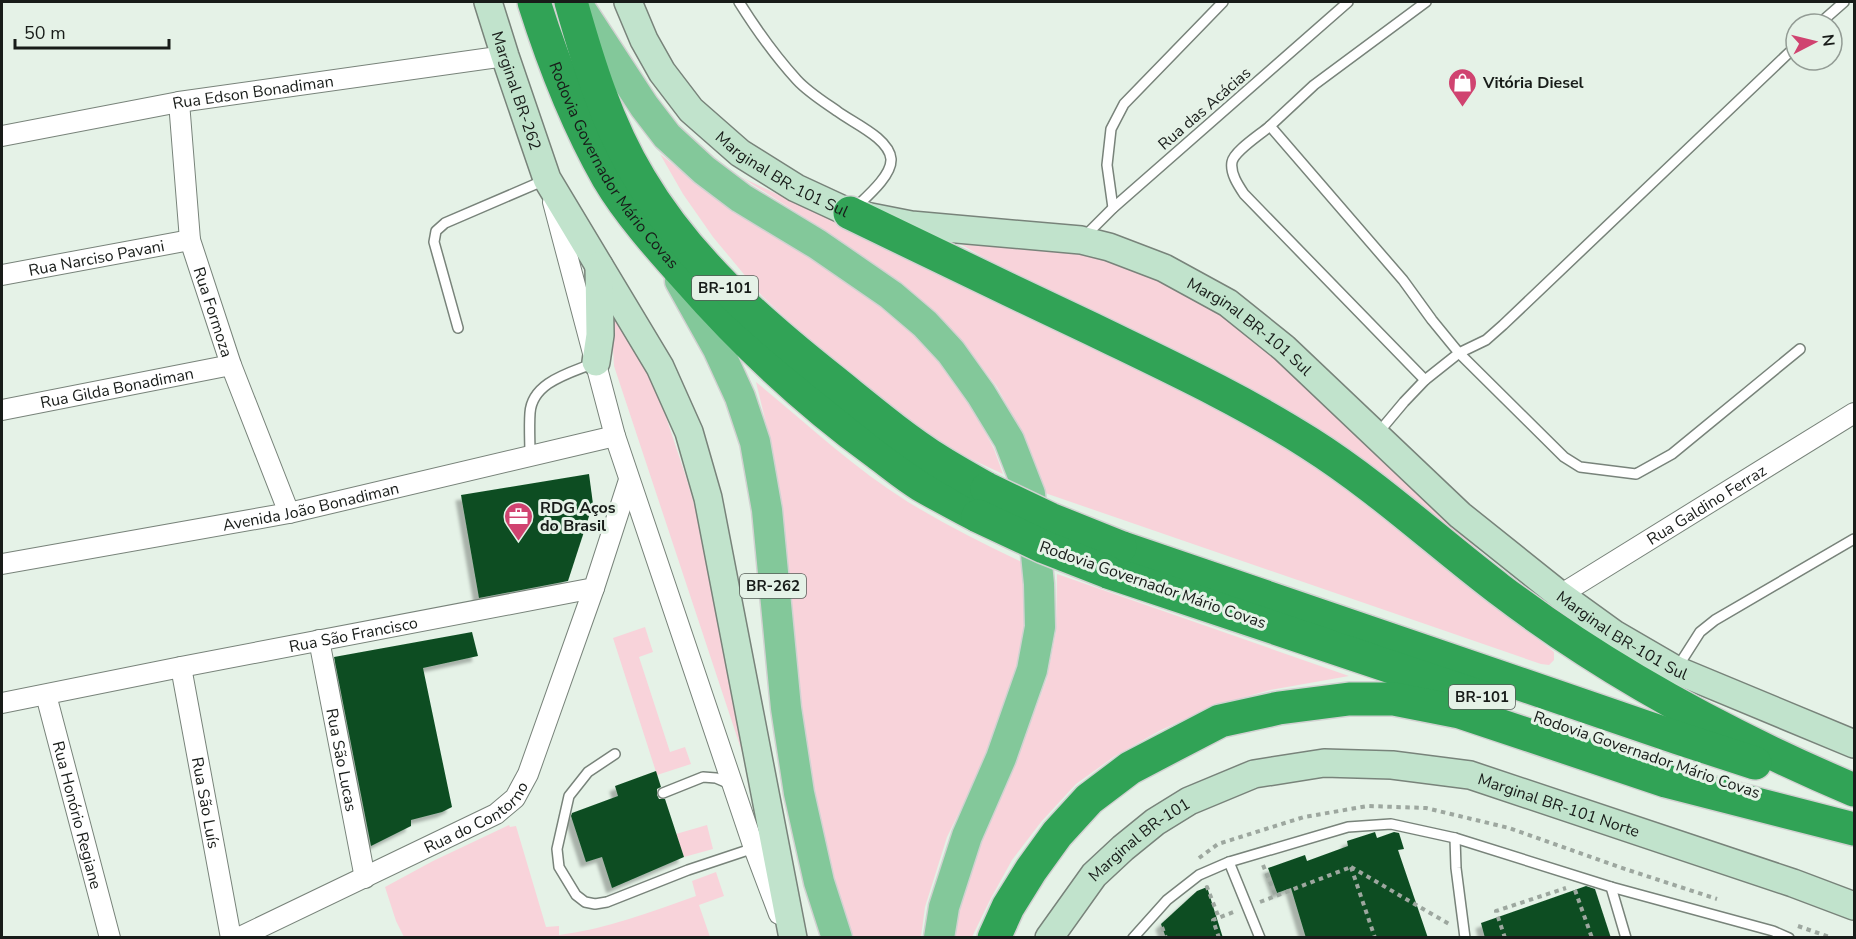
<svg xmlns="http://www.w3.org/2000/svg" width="1856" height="939" font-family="'Nunito Sans',sans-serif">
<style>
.green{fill:#f8d3da}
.building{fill:#0e4e24;filter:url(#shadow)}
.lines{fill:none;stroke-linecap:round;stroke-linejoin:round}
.lane-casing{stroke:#78837a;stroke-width:12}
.street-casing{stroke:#78837a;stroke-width:22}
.secondary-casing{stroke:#78837a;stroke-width:30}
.primary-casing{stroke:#d1d2d1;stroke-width:33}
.highway-casing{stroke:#d1d2d1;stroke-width:36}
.path{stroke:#9da79f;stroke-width:4;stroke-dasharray:4.5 4.5;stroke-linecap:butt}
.lane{stroke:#fff;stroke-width:9}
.street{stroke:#fff;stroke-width:20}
.secondary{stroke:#c1e3cc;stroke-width:27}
.primary{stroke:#83c89a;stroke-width:30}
.highway{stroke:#31a356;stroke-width:33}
.highway-bridge-casing{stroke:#d1d2d1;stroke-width:36;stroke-linecap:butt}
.highway-bridge{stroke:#31a356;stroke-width:33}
.labels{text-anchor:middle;stroke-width:6;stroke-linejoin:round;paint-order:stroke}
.shield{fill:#e5f2e7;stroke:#565c57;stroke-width:1.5}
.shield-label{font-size:15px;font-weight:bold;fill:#181c19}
.poi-label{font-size:16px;font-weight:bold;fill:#181c19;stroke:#e5f2e7;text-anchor:start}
.street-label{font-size:16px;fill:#181c19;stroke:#e5f2e7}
</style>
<defs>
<filter id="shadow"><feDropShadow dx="-5.5" dy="5.5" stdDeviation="1.5" flood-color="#0004"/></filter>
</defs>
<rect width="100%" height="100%" fill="#e5f2e7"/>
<!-- green -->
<g class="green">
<polygon points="660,154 729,209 813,256 883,306 918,338 942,364 970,403 994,449 1003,474 947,448 901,416 830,360 762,296 713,237 683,194"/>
<polygon points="741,177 1210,399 1302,454 1393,520 1554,652 1554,660 1549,665 1541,664 1045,493 1024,436 997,387 965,345 902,283 829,233"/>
<polygon points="962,245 1057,248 1099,257 1161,278 1219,314 1274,355 1511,581 1317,430 1222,374 1027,282"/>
<polygon points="610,297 639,346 666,417 687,480 710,559 748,770 614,366"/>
<path d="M 756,382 C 806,423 854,468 908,502 C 946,525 986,545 1026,564 L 1029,628 L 1019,669 L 988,755 L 947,837 L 925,907 L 921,937 L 853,937 L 835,880 L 813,792 L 799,708 L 771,444 Z"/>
<polygon points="1057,574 1349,676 1270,690 1217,705 1161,730 1115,756 1076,784 1041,822 1012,860 990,900 972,937 950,938 979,842 1014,767 1047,678 1056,631"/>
<polygon points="645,627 653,652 639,657 670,752 685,747 691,764 657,775 613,638"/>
<path d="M 509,825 L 510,827 L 516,826 L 546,927 L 559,926 L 559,935 C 606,929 651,912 696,896 L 692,881 L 716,872 L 724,896 L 699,905 L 710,937 L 404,937 L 396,921 L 385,887 L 433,861 Z"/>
<polygon points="707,825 713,849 684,857 676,834"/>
</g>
<!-- building -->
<g class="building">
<polygon points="589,474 593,504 568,581 479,598 461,495"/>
<polygon points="472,632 478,656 423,668 452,807 442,812 411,820 411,826 371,846 334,657"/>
<polygon points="656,771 661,787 657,789 657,795 659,799 665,799 684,857 612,888 602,857 586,862 571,816 572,813 618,796 615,786"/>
<polygon points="1375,832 1377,838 1394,832 1399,833 1404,849 1398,850 1428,938 1306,938 1291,888 1277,893 1268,868 1305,855 1307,861 1348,846 1347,841"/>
<polygon points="1586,886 1595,889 1611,938 1485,938 1481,923"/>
<polygon points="1207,887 1223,938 1166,938 1161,924 1197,891"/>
</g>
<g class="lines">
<defs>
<g id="lane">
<path d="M 739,2 C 756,29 775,56 797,80 C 808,92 824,102 837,111 C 853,123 889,138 891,159 C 892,176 865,198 854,209"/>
<polyline points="1819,24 1844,2"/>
<polyline points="1796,46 1503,325 1486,340 1459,353 1564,457 1580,467 1636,474 1672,454 1800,349"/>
<path d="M 1270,126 C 1261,134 1234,151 1232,162 C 1230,173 1238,185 1244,194 L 1425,380"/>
<polyline points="1113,208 1107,165 1111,129 1124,104 1223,2"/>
<polyline points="1085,236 1113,208 1348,2"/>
<polyline points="458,328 434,242 436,231 445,223 545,180"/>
<polyline points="1378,433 1404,402 1425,380 1459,353 1432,320 1403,280 1270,126 1314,85 1426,2"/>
<path d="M 530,456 C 530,442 529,427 530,413 C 532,382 570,373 594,363"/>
<polyline points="1677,668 1700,632 1715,620 1854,539"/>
<polyline points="615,754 588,772 569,796 557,849 559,867 576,895 585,902 595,904 607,902 688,870 754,848"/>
<polyline points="663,793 703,777 716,778 730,784"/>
<polyline points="1455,838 1456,868 1465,938"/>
<polyline points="1229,862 1260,938"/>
<polyline points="1611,887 1626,938"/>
<polyline points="1133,938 1167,900 1199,875 1229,862 1348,827 1391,824 1455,838 1611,887 1773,931 1789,938"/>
</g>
<g id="street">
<path id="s1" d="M 179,102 L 190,240 L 231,365 L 289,513"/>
<path id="s2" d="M 2,136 L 179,102 L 505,56"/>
<polyline points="553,202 615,436 754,848 779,914"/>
<path id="s3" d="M 2,275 L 190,240"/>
<path id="s4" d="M 2,410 L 231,365"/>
<path id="s5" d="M 2,564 L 289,513 L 615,436"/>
<path id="s6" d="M 1560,595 L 1854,413"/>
<path id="s7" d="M 319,640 L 365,878"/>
<path id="s8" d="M 181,667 L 231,938"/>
<path id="s9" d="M 46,695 L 110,938"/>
<path id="s10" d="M 2,703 L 181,667 L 594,588 L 629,480"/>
<path id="s11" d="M 238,938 L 496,814 L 515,798 L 528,774 L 594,588"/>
</g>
<g id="secondary">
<path id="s12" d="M 488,2 L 505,56 L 547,179 L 660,367 L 689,432 L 708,498 L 793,938"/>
<path id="s13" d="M 628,2 L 644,40 L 662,72 L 691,110 L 740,153 L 796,188 L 850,213 L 911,225 L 1081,240 L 1109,247 L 1164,268 L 1228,303 L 1284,348 L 1460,515 L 1560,595 L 1614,634 L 1676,670 L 1854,744"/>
<polyline points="596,362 600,335 599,266"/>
<path id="s14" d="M 1049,938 L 1094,875 L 1123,848 L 1155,822 L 1189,801 L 1254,774 L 1324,763 L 1392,765 L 1470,775 L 1793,883 L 1854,906"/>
</g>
<g id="primary">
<polyline points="576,2 644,106 667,136 704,170 741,198 817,244 891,295 925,324 951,352 981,394 1009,440 1030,494 1039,584 1040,627 1032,670 1001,758 967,836 944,907 939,938"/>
<polyline points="680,281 718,349 740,397 755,442 767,510 786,708 799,793 819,882 837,938"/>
</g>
<g id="highway">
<path id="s15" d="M 534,2 C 553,62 576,122 608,178 C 628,212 660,248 687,278 C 744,343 807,402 877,453 C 892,464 906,476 921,485 C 940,496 959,506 978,516"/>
<path d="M 571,2 C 588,62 607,125 640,179 C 688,260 758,321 831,379 C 866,407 901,437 939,461 C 955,471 971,480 987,489"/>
<path d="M 850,213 C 931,252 1011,291 1092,329 C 1166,365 1240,399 1309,443 C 1377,486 1436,541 1499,589 C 1608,672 1729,737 1854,790"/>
<polyline points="1120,547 1678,738 1755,763"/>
<polyline points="1108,572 1490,700"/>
<polyline points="994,938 1008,907 1031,870 1057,834 1089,799 1130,768 1220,721 1279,708 1349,699 1394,699 1460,712 1666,781 1854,829"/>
</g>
</defs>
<!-- lane casing -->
<use href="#lane" class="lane-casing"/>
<!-- street casing -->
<use href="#street" class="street-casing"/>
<!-- secondary casing -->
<use href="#secondary" class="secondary-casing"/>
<!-- primary casing -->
<use href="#primary" class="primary-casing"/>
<!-- highway casing -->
<use href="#highway" class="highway-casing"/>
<!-- path -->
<g class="path">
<polyline points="1199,858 1218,844 1304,817 1368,806 1426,808 1509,828 1619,867 1717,899"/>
<polyline points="1263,865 1276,896"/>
<polyline points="1351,867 1449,924"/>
<polyline points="1351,867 1375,938"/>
<polyline points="1206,888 1207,887 1219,918"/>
<polyline points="1575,890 1592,938"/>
<polyline points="1260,902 1351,867"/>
<polyline points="1798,926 1832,938"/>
<polyline points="1162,927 1166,938"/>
<polyline points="1219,938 1213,920 1236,911"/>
<polyline points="1505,938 1496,911 1566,888"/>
</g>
<!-- lane -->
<use href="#lane" class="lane"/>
<!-- street -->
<use href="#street" class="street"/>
<!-- secondary -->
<use href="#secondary" class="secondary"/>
<!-- primary -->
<use href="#primary" class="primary"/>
<!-- highway -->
<use href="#highway" class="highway"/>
<defs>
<g id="highway-bridge">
<polyline points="987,489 1050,519 1120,547"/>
<polyline points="978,516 1044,547 1108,572"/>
</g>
</defs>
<!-- highway-bridge casing -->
<use href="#highway-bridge" class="highway-bridge-casing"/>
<!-- highway-bridge -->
<use href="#highway-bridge" class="highway-bridge"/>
</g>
<!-- icons -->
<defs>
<symbol id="shop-pin" viewBox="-11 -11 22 30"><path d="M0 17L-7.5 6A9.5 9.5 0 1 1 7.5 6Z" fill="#d04370" stroke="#e5f2e7"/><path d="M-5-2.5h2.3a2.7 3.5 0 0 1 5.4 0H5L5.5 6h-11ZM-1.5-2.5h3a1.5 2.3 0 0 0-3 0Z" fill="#fff"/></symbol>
<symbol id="office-pin" viewBox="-11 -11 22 30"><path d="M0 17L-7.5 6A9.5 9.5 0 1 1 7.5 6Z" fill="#d04370" stroke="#e5f2e7"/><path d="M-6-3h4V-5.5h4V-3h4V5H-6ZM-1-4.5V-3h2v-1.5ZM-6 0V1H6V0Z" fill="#fff"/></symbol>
</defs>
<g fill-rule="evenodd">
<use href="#shop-pin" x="1446" y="66" width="33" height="45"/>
<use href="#office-pin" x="502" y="500" width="33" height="45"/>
</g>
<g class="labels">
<!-- shield labels -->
<g class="shield">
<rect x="692" y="276" width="66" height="24" rx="4.5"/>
<rect x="740" y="574" width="66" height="24" rx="4.5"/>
<rect x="1449" y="685" width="66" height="24" rx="4.5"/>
</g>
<g class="shield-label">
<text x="725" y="293">BR-101</text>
<text x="773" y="591">BR-262</text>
<text x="1482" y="702">BR-101</text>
</g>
<!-- poi labels -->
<g class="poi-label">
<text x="1483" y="88">Vitória Diesel</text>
<text x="540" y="513">RDG Aços<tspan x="540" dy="18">do Brasil</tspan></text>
</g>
<!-- street labels -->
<g class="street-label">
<text dy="6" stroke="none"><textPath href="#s12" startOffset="93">Marginal BR-262</textPath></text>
<text dy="6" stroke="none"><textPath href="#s2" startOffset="255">Rua Edson Bonadiman</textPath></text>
<text transform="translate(1204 108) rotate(-41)" y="6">Rua das Acácias</text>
<text dy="6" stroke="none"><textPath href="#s15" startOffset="183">Rodovia Governador Mário Covas</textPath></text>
<text dy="6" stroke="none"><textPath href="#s13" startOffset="238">Marginal BR-101 Sul</textPath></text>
<text dy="6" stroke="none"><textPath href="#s3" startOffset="96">Rua Narciso Pavani</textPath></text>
<text dy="6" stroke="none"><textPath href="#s1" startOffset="214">Rua Formoza</textPath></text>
<text dy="6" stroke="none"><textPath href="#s13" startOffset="741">Marginal BR-101 Sul</textPath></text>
<text dy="6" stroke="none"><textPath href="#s4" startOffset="117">Rua Gilda Bonadiman</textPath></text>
<text dy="6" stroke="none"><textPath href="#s6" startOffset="172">Rua Galdino Ferraz</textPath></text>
<text dy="6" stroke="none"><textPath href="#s5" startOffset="314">Avenida João Bonadiman</textPath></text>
<text transform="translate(1153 584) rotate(19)" y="6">Rodovia Governador Mário Covas</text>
<text dy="6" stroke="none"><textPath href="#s10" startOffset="358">Rua São Francisco</textPath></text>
<text dy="6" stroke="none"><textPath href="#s13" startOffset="1227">Marginal BR-101 Sul</textPath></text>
<text transform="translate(1647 754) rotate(19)" y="6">Rodovia Governador Mário Covas</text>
<text dy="6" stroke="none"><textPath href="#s7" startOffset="122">Rua São Lucas</textPath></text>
<text dy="6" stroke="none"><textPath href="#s8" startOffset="138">Rua São Luís</textPath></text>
<text dy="6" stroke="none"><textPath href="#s14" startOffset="580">Marginal BR-101 Norte</textPath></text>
<text dy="6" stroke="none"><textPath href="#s11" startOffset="268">Rua do Contorno</textPath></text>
<text dy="6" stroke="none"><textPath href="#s9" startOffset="124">Rua Honório Regiane</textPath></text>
<text dy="6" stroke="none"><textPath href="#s14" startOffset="135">Marginal BR-101</textPath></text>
</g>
</g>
<!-- border -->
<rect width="1856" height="939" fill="none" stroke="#181c19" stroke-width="6"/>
<!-- north arrow -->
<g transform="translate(1814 42) rotate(83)"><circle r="28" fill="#e5f2e7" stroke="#939c95" stroke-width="1.5"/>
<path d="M0-4.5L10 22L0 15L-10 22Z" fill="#d04370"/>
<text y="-9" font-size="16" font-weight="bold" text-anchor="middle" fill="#181c19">N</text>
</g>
<!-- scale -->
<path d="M15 39v9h154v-9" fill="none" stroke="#181c19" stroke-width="3"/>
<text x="24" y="39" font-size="18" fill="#181c19" stroke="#e5f2e7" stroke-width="4.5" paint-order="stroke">50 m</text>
</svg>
